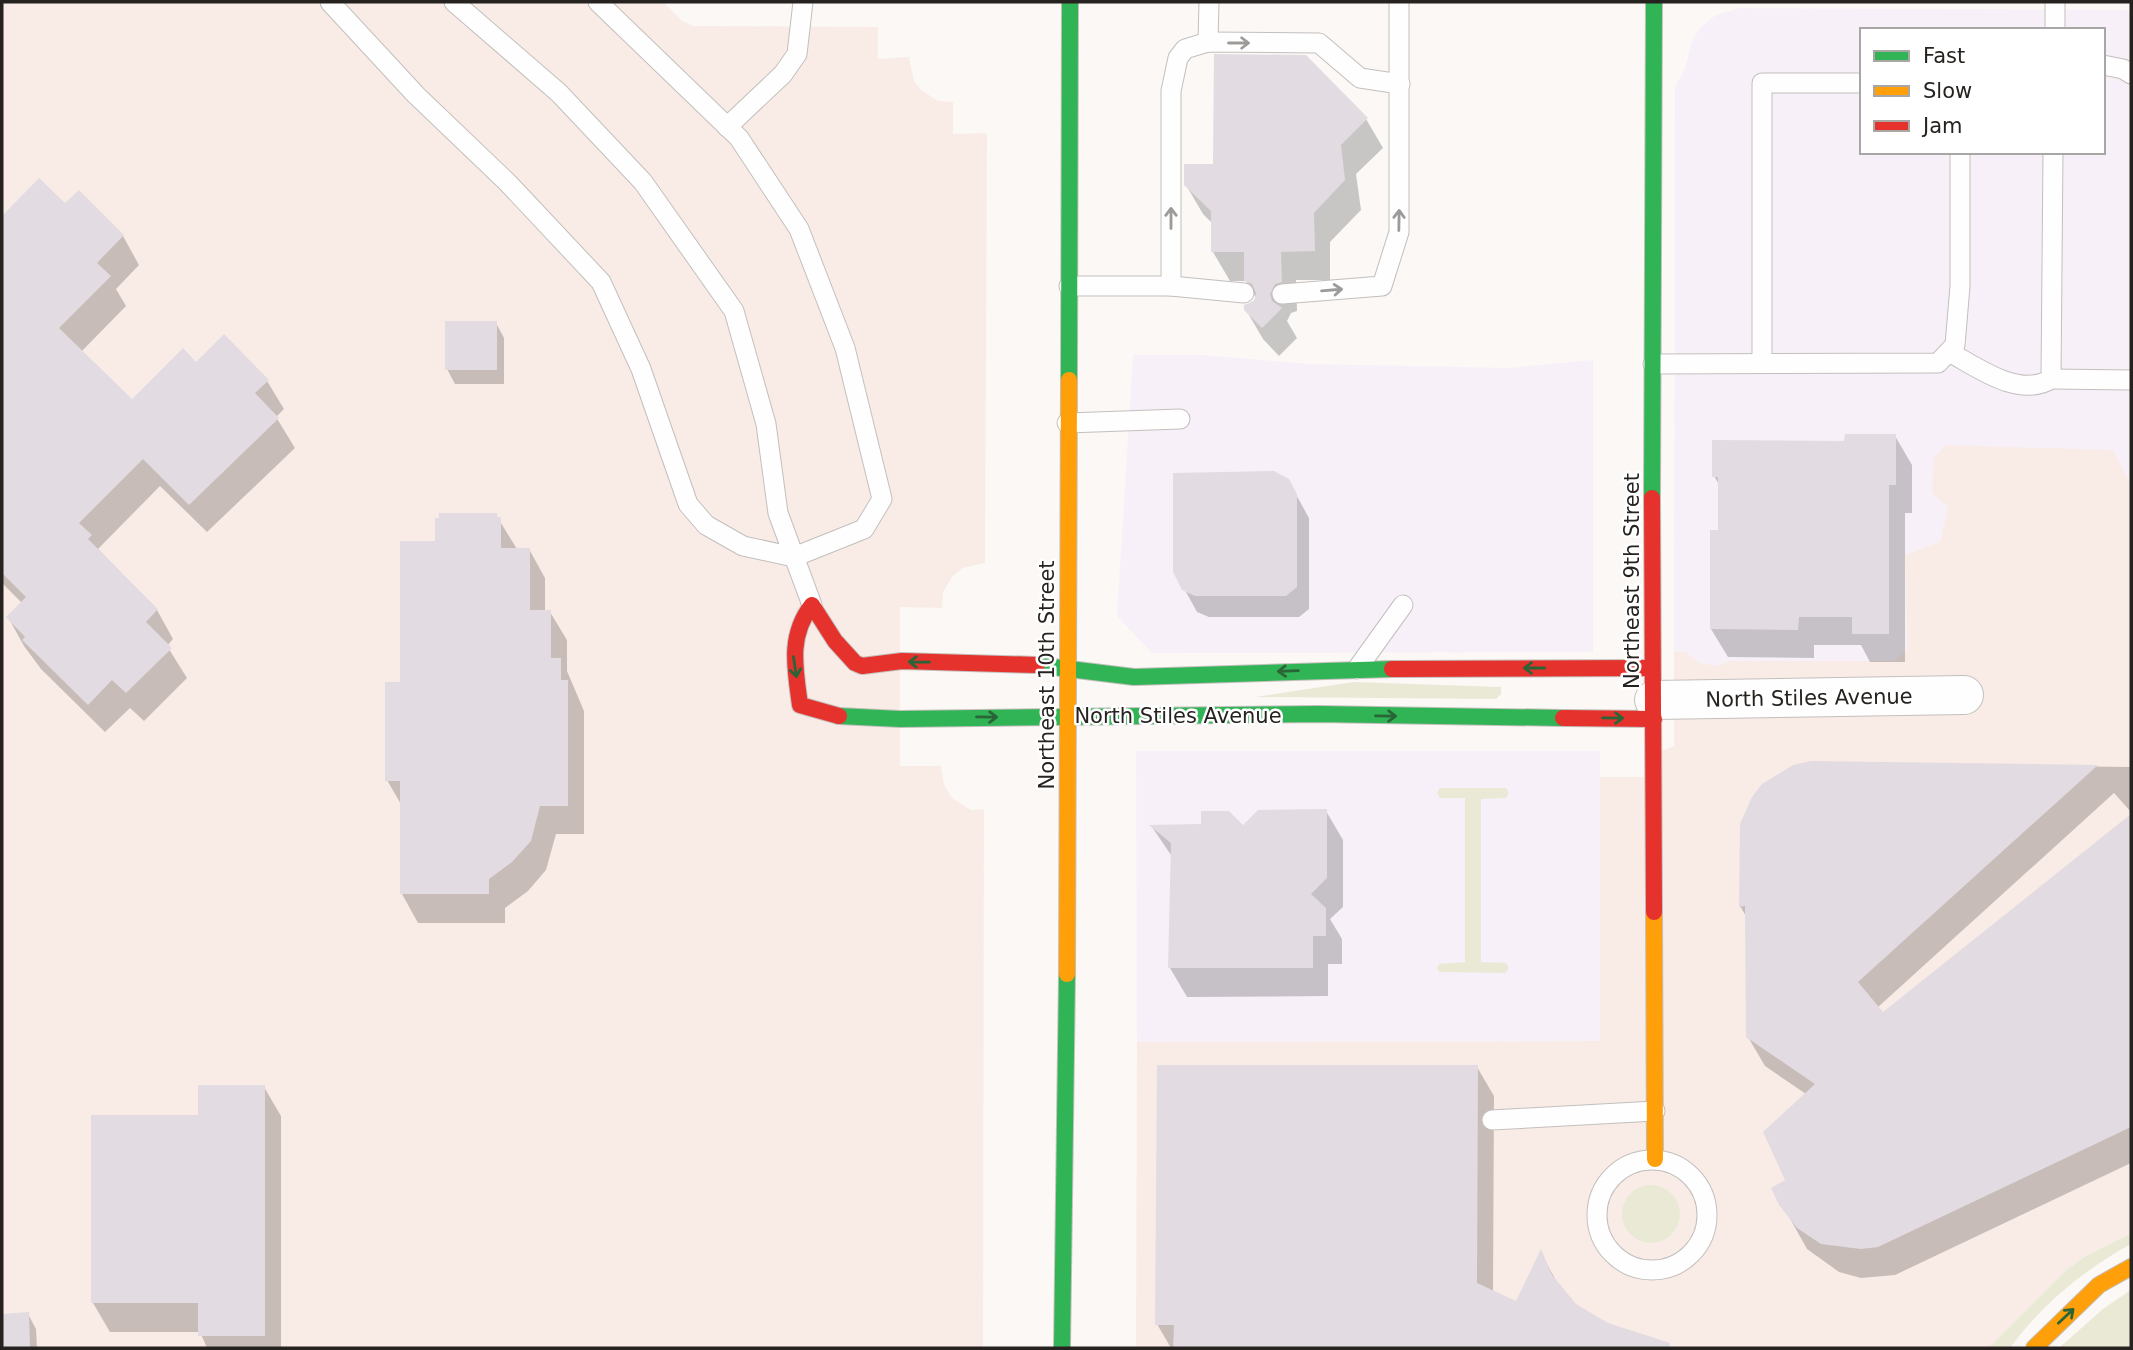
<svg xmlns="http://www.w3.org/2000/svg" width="2133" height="1350" font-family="'DejaVu Sans',sans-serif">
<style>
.commercial{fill:#f8f0f9;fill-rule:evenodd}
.education{fill:#f9ece7}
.green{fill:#e9e9d6}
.shadow{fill:#0003}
.building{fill:#e2dbe1}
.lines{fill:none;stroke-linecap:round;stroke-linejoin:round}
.lane-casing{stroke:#c3bfbd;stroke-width:21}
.street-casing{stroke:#c3bfbd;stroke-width:40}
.fast-casing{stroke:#c3bfbd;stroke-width:18}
.slow-casing{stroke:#c3bfbd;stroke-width:18}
.jam-casing{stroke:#c3bfbd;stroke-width:18}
.lane{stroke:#fefefe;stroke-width:19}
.street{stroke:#fefefe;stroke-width:38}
.fast{stroke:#30b455;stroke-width:16}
.slow{stroke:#ff9f0a;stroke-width:16}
.jam{stroke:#e5322d;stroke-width:16}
.oneway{stroke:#9d9b9a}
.oneway2{stroke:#2a6437}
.labels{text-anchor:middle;stroke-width:5;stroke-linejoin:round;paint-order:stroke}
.street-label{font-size:21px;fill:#26221f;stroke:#fff}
</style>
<rect width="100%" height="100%" fill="#fbf8f5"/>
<!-- commercial -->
<g class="commercial">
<path d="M 1740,8 L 2131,10 L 2131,484 L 2113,450 L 1932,493 L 1948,507 L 1940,542 L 1905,555 L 1907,649 L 1895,661 L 1728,661 L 1717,667 L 1700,663 L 1686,652 L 1674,652 L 1675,87 L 1685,69 L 1692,40 L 1702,26 L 1716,15 ZM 1862,30 L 2103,30 L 2103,152 L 1862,152 Z"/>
<polygon points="1133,355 1203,355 1310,364 1509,368 1593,360 1593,652 1152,653 1117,616"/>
<polygon points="1136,751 1600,751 1600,1041 1137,1042"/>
</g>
<!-- education -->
<g class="education">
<polygon points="2,2 663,2 681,20 693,26 878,27 878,59 909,57 914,81 921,90 938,101 953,102 953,134 987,133 985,563 963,568 952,577 943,592 942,608 900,607 900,766 941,766 944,785 953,799 971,810 984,809 983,1348 2,1348"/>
<polygon points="1946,445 2113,450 2131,484 2131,1234 2084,1257 2065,1271 1988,1348 1136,1348 1137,1042 1600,1041 1600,777 1650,777 1655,754 1674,746 1674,652 1686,652 1700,663 1717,666 1728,661 1895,661 1907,649 1905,555 1940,542 1948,507 1932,493 1934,457"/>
</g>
<!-- green -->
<g class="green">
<polygon points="1354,682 1501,687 1501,694 1496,699 1256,697"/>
<polygon points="1440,788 1506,788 1509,793 1506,798 1481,799 1481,962 1506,963 1509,968 1505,973 1439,972 1437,968 1439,964 1465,962 1465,798 1440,798 1437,793"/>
<circle cx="1651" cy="1214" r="29"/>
<path d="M 2131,1234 L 2131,1244 C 2085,1269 2041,1305 2010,1348 L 1988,1348 L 2065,1271 L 2084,1257 Z"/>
<polygon points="2131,1290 2131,1348 2059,1348 2103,1309"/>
</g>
<!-- shadow -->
<g class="shadow">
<polygon points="1366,119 1383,148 1356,174 1361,210 1330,242 1330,280 1296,280 1297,311 1291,313 1287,321 1297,338 1279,356 1263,339 1246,310 1256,298 1246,281 1230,281 1213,252 1213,224 1203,214 1186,185 1214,165"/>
<polygon points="39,180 65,206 79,193 123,236 139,265 116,289 126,306 81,352 132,402 196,364 267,381 284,409 276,417 295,448 207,532 160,486 98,549 157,610 173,639 167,646 187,678 144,721 130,708 105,732 41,669 24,646 8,617 22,603 2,583 2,219"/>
<polygon points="496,323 504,338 504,384 455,384 447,369"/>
<polygon points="1895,436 1912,465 1912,513 1905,513 1905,662 1870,662 1861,645 1814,645 1814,658 1728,657 1711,629 1720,532 1720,486 1714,476 1846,443"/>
<polygon points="1288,480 1309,518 1309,609 1299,617 1209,617 1197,612 1175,572"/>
<polygon points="496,515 517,549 529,549 545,578 545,612 550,612 567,640 567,671 584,711 584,834 556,834 546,870 528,891 505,908 505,923 418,923 402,894 402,806 387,780 402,684 436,543"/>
<polygon points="1811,763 2131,767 2131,812 2114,793 1877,1008 1883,1014 2131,816 2131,1163 1895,1275 1861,1278 1839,1272 1807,1249 1773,1188 1787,1181 1806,1094 1765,1066 1748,1037 1747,918 1740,906"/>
<polygon points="1326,811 1343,840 1343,907 1330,919 1342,939 1342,964 1328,964 1328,996 1187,997 1170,968 1173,858 1152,827 1243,828"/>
<polygon points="1477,1067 1494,1096 1493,1292 1517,1304 1541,1253 1560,1288 1575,1306 1591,1317 1635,1334 1644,1348 1171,1348 1157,1324"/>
<polygon points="264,1087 281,1116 281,1348 207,1348 200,1332 110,1332 93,1303 200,1117"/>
<polygon points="28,1314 36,1329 37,1348 4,1348 2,1315"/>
</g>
<!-- building -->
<g class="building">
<polygon points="1214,54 1306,55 1368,118 1341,145 1345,180 1314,213 1315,251 1281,252 1282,282 1275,284 1270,294 1272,301 1282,308 1262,328 1244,310 1244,305 1254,301 1256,293 1252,284 1244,281 1244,252 1211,252 1211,211 1184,185 1184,164 1213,164"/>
<polygon points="39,178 65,203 79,190 124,235 97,263 111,276 59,328 132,399 183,348 196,362 224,334 269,380 255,393 279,418 189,505 143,459 79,523 92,535 88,539 158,609 146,622 172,648 126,693 112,680 88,705 22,640 25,637 6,617 26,597 2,573 2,216"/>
<rect x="445" y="321" width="52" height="49"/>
<polygon points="1845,434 1896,434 1896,485 1889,485 1889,634 1852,634 1852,617 1799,617 1798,630 1710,629 1710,530 1718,530 1718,477 1712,477 1712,440 1844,441"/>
<polygon points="1274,471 1289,479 1297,494 1297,587 1286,596 1195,596 1182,590 1173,572 1173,473"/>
<polygon points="439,513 497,513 497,517 501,517 501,548 530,548 530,610 551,610 551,658 561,658 561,680 568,680 568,806 540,806 531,841 512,862 489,879 489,894 400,894 400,781 385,781 385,682 400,682 400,541 435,541 435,518 439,518"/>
<polygon points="1811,761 2098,765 1858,982 1883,1012 2131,814 2131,1127 1878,1247 1861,1249 1821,1244 1797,1228 1779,1205 1771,1188 1785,1180 1763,1132 1815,1084 1746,1037 1745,906 1739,907 1740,824 1752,797 1762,784 1793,765"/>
<polygon points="1327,809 1327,878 1311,894 1326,908 1326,936 1313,936 1313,968 1168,968 1171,843 1149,825 1201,824 1201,811 1229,811 1243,825 1258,810"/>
<polygon points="1157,1065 1478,1065 1477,1283 1516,1301 1541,1249 1552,1275 1576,1304 1608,1323 1670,1343 1669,1348 1173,1348 1174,1325 1155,1325"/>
<polygon points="198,1085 265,1085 265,1336 198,1336 198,1303 91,1303 91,1115 198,1115"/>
<polygon points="29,1312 30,1348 2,1348 2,1314"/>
</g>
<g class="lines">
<defs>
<g id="lane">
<polyline points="330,2 416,95 508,183 601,282 641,369 688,504 706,525 743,546 794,557 864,529 882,499 845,348 799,229 739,138 598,2"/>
<polyline points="454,2 559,93 643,182 734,311 766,424 778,513 812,605"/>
<polyline points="2055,30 2055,2"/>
<polyline points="1208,42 1209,2"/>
<polyline points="2103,65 2123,69 2131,74"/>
<polyline points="727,127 783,74 797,54 803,2"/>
<polyline points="1069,286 1171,286 1244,293"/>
<polyline points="1171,286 1171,91 1178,58 1185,49 1208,42 1319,43 1360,78 1400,84"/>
<polyline points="1282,294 1382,286 1399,232 1399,2"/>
<path d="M 1949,352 C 1977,367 2019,399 2051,379 L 2053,152"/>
<polyline points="1762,363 1762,83 1862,83"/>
<polyline points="1653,364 1938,363 1955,345 1960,286 1960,152"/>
<polyline points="2051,379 2131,380"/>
<polyline points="1067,423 1180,419"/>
<polyline points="1357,669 1403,605"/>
<polyline points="1492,1120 1655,1111"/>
<circle cx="1652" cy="1215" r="55"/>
</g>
<polyline id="street" points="1654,700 1964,695"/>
<g id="fast">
<polyline points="1069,380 1070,2"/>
<polyline points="1652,498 1654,2"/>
<polyline points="1037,665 1134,677 1392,669"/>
<polyline points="839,716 900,719 1318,714 1563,718"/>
<polyline points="1062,1348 1067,974"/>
</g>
<g id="slow">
<polyline points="1654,912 1655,1159"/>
<polyline points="1067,974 1069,380"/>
<polyline points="2034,1348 2099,1285 2131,1267"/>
</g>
<g id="jam">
<polyline points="1652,498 1654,912"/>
<polyline points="1392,669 1651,668"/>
<path d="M 839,716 L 800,705 C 795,668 788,636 812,605 L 835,641 L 855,663 L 862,666 L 902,661 L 1037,665"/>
<polyline points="1563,718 1654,719"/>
</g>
</defs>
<!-- lane casing -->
<use href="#lane" class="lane-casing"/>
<!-- street casing -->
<use href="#street" class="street-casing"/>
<!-- fast casing -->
<use href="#fast" class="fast-casing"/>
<!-- slow casing -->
<use href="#slow" class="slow-casing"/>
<!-- jam casing -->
<use href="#jam" class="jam-casing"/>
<!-- lane -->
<use href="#lane" class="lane"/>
<!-- street -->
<use href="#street" class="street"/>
<!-- fast -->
<use href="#fast" class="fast"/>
<!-- slow -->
<use href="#slow" class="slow"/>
<!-- jam -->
<use href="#jam" class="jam"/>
</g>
<!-- one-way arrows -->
<defs><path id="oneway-shaft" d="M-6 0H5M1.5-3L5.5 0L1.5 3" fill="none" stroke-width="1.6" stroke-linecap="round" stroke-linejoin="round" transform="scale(1.75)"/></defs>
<g class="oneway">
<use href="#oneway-shaft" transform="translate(1239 43)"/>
<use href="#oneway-shaft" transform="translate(1171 218) rotate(-90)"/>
<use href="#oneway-shaft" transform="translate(1399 220) rotate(-89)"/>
<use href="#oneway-shaft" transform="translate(1332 290) rotate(-5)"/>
</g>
<g class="oneway2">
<use href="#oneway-shaft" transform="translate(919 662) rotate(-179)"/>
<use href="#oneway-shaft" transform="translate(795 667) rotate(81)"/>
<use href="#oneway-shaft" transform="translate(1534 668) rotate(180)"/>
<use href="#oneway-shaft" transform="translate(1288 671) rotate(178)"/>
<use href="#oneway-shaft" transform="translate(1386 716) rotate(1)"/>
<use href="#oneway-shaft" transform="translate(987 717) rotate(1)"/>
<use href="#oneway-shaft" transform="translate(1613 718) rotate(1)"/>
<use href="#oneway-shaft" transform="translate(2066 1316) rotate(-43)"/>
</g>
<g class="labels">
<!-- street labels -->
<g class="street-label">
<text transform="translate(1632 581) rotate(-90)" y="7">Northeast 9th Street</text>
<text transform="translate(1047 675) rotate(-90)" y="7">Northeast 10th Street</text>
<text transform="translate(1809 698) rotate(-1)" y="7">North Stiles Avenue</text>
<text x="1178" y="723">North Stiles Avenue</text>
</g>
</g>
<!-- border -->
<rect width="2133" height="1350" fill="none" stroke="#26221f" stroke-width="7"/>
<!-- legend -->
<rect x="1860" y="28" width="245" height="126" fill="#ffffff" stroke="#a8a7a5" stroke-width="2"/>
<rect x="1874" y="51" width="35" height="10" fill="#30b455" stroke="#a8a7a5" stroke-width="2"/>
<text x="1923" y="63" font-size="21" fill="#26221f">Fast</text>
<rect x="1874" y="86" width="35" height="10" fill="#ff9f0a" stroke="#a8a7a5" stroke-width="2"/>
<text x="1923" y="98" font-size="21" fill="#26221f">Slow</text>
<rect x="1874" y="121" width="35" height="10" fill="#e5322d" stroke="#a8a7a5" stroke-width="2"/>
<text x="1923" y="133" font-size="21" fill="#26221f">Jam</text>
</svg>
